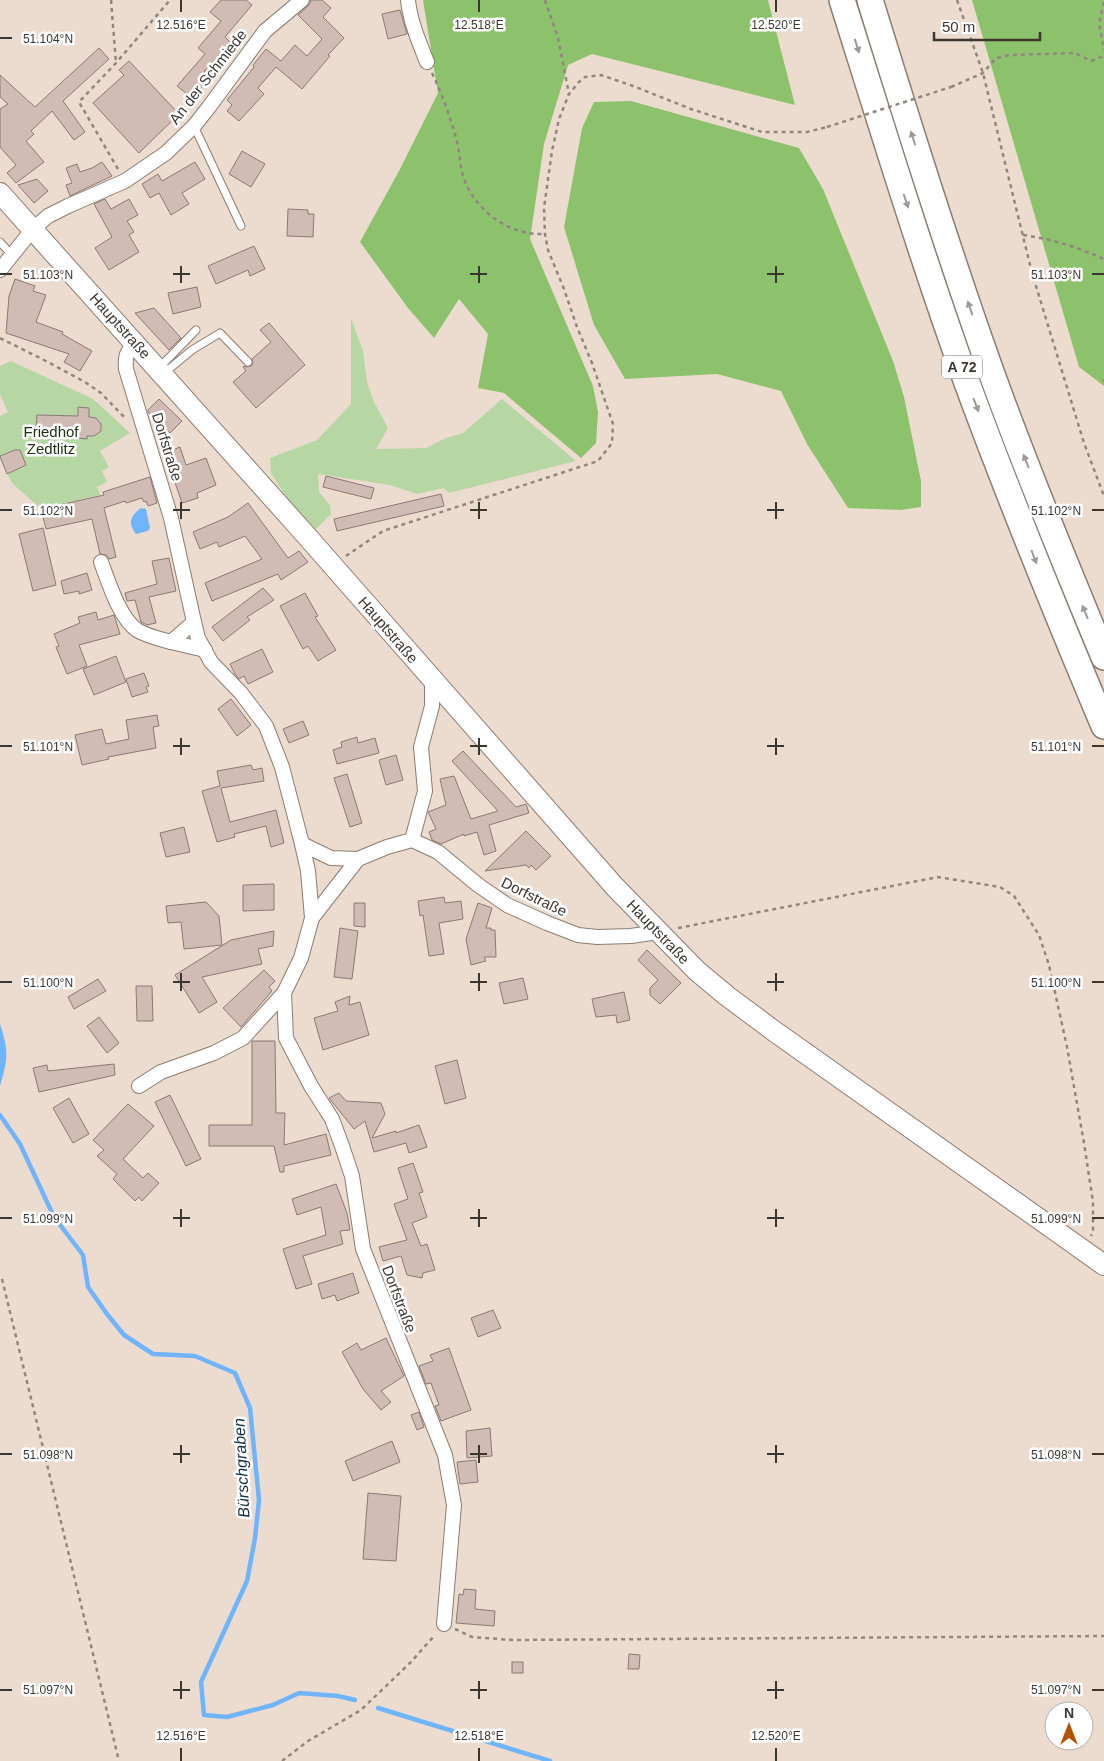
<svg xmlns="http://www.w3.org/2000/svg" width="1104" height="1761" font-family="Arial,sans-serif">
<style>
.green{fill:#b6d7a3}
.forest{fill:#8dc26d}
.water{fill:#6fb4fd}
.lines{fill:none;stroke-linecap:round;stroke-linejoin:round}
.stream{stroke:#6fb4fd;stroke-width:4.5}
.building{fill:#d0bbb5;stroke:#8c7974}
.service-casing{stroke:#8b7d71;stroke-width:9}
.minor-casing{stroke:#8b7d71;stroke-width:16}
.secondary-casing{stroke:#8b7d71;stroke-width:22}
.motorway-casing{stroke:#8b7d71;stroke-width:28}
.path{stroke:#91867d;stroke-width:2.5;stroke-dasharray:4 4;stroke-linecap:butt}
.service{stroke:#fff;stroke-width:7}
.minor{stroke:#fff;stroke-width:14}
.secondary{stroke:#fff;stroke-width:20}
.motorway{stroke:#fff;stroke-width:25}
.path-bridge{stroke:#91867d;stroke-width:2.5;stroke-dasharray:4 4;stroke-linecap:butt}
.oneway{fill:#9e9a98}
.ticks{fill:none;stroke:#3c3631;stroke-width:2}
.labels{text-anchor:middle;stroke-width:5;stroke-linejoin:round;paint-order:stroke}
.shield{fill:#fff;stroke:#76726f;stroke-width:1}
.shield-label{font-size:14px;font-weight:bold;fill:#3c3631}
.street-label{font-size:15px;fill:#3c3631;stroke:#fff}
.park-label{font-size:15px;fill:#1c300e;stroke:#fff}
.water-label{font-size:16px;font-style:italic;fill:#0f2c48;stroke:#fff}
.ticks-label{font-size:12px;text-anchor:middle;fill:#3c3631;stroke:#fff;stroke-width:5;stroke-linejoin:round;paint-order:stroke}
</style>
<rect width="100%" height="100%" fill="#ecdccf"/>
<!-- green -->
<g class="green">
<polygon points="351,318 363,351 367,382 373,400 388,428 376,449 426,448 446,438 463,433 502,399 576,461 449,493 444,488 417,494 390,485 318,474 319,492 330,505 331,514 315,530 289,501 271,473 270,458 317,440 351,404"/>
<polygon points="11,361 93,399 130,433 100,451 109,467 102,471 107,482 97,487 100,495 41,509 12,483 0,459 0,416 8,412 0,394 0,366"/>
</g>
<!-- forest -->
<g class="forest">
<polygon points="423,0 768,0 795,105 592,54 568,65 544,144 530,239 593,386 598,412 596,443 581,458 504,393 478,388 488,334 459,299 434,338 408,308 360,242 399,171 438,93"/>
<polygon points="972,0 1104,0 1104,386 1079,367"/>
<polygon points="631,101 799,148 823,189 893,361 904,397 921,481 921,507 901,510 848,508 807,444 781,391 717,374 625,379 594,325 564,227 582,128 594,102"/>
</g>
<!-- water -->
<g class="water">
<path d="M 141,508 L 146,509 L 150,528 L 148,531 L 136,534 C 127,523 131,515 141,508 Z"/>
<path d="M 0,1024 C 9,1052 8,1058 0,1086 Z"/>
</g>
<g class="lines">
<!-- stream -->
<g class="stream">
<polyline points="0,1115 20,1144 54,1217 83,1255 88,1287 107,1314 124,1335 153,1354 195,1356 235,1373 250,1408 259,1500 255,1538 247,1581 201,1682 204,1715 227,1717 273,1705 299,1693 338,1696 355,1700"/>
<polyline points="378,1708 550,1761"/>
</g>
</g>
<!-- building -->
<g class="building">
<polygon points="221,0 246,0 252,5 225,37 230,42 204,72 210,77 192,98 177,86 205,54 198,48 221,21 210,12"/>
<polygon points="311,0 322,0 331,8 323,17 344,38 328,55 330,56 302,89 276,67 258,88 264,94 239,121 227,111 232,105 227,100 254,67 253,65 266,49 281,61 295,45 307,56 322,39 298,15 308,6"/>
<polygon points="400,10 407,34 388,39 382,14"/>
<polygon points="99,48 109,59 63,101 85,132 74,140 52,111 31,131 34,134 26,141 44,162 16,183 7,173 16,165 0,147 0,109 8,104 0,97 0,75 35,107"/>
<polygon points="129,61 179,114 139,153 93,103 124,75 119,70"/>
<polygon points="242,151 265,164 251,187 229,174"/>
<polygon points="102,162 112,176 70,196 66,185 72,183 66,168 77,164 80,172 92,168"/>
<polygon points="195,162 205,179 182,193 189,204 171,215 159,193 150,198 142,184 158,174 162,181"/>
<polygon points="37,179 48,191 34,203 18,185"/>
<polygon points="105,199 111,209 129,199 138,215 127,221 134,232 129,235 139,252 109,270 95,248 112,237 94,204"/>
<polygon points="288,209 308,210 308,214 314,214 313,237 287,236"/>
<polygon points="254,246 265,269 250,276 248,270 216,284 208,266"/>
<polygon points="15,279 35,286 33,291 46,295 36,322 63,332 62,334 92,351 80,371 64,362 69,354 6,333 9,296"/>
<polygon points="197,287 201,307 173,314 168,293"/>
<polygon points="154,308 181,338 169,350 135,313"/>
<polygon points="269,323 305,365 256,408 233,382 246,371 243,367 244,366 247,367 251,366 253,363 252,359 271,342 260,330"/>
<polygon points="159,399 182,421 170,433 148,412 148,410"/>
<polygon points="78,407 89,408 89,417 96,418 101,424 101,431 94,436 87,436 87,439 76,438 76,435 49,432 50,430 36,429 37,415 78,416"/>
<polygon points="180,447 186,465 206,458 216,485 197,493 198,498 182,503 165,453"/>
<polygon points="15,450 20,450 26,465 7,474 0,456"/>
<polygon points="326,476 374,488 371,499 323,487"/>
<polygon points="150,477 157,503 148,506 146,501 144,502 142,498 126,503 125,501 104,508 116,557 109,559 106,555 100,554 92,519 46,529 41,509 104,495 103,492"/>
<polygon points="441,494 444,506 337,531 334,519"/>
<polygon points="248,503 288,558 299,551 308,562 281,580 278,574 212,601 205,583 262,559 245,536 219,547 217,542 200,549 193,532 228,517"/>
<polygon points="43,528 56,585 33,591 19,534"/>
<polygon points="169,558 176,591 149,597 156,623 147,625 141,622 135,600 127,601 125,593 157,584 152,561"/>
<polygon points="87,573 92,590 79,594 79,591 64,594 61,581"/>
<polygon points="263,588 274,600 247,617 250,620 223,641 212,627"/>
<polygon points="305,593 318,616 315,617 336,650 318,661 308,646 303,649 280,606"/>
<polygon points="96,612 98,620 114,615 120,634 79,645 87,666 67,674 56,647 59,646 54,634 80,623 78,617"/>
<polygon points="262,649 273,672 248,684 244,676 239,679 235,674 230,664"/>
<polygon points="116,656 126,682 94,695 83,669"/>
<polygon points="144,673 149,686 146,687 148,692 132,697 126,679"/>
<polygon points="231,699 251,725 237,736 218,709"/>
<polygon points="157,715 159,726 153,727 156,748 108,757 109,759 82,765 75,735 102,729 106,744 129,739 126,720"/>
<polygon points="303,721 309,735 289,743 283,729"/>
<polygon points="357,737 358,743 375,738 379,753 337,764 333,750 342,747 341,742"/>
<polygon points="463,751 516,807 526,804 529,813 489,825 496,851 484,855 477,832 464,836 464,834 441,844 432,840 429,832 436,829 428,812 446,805 440,779 454,776 471,819 498,811 452,761"/>
<polygon points="396,755 403,780 386,785 379,760"/>
<polygon points="251,765 253,770 262,768 264,781 221,788 230,822 276,810 284,843 271,847 266,826 234,834 235,837 217,842 202,791 220,786 217,771"/>
<polygon points="347,774 362,823 350,827 334,778"/>
<polygon points="184,827 190,852 166,857 160,833"/>
<polygon points="526,831 551,856 536,870 531,865 529,868 526,865 485,871"/>
<polygon points="274,884 274,910 243,911 243,885"/>
<polygon points="444,897 445,903 461,901 463,919 439,923 444,954 429,956 423,915 420,916 418,901"/>
<polygon points="206,902 219,916 222,945 184,949 181,922 168,923 166,906"/>
<polygon points="354,903 365,903 365,927 354,926"/>
<polygon points="478,903 492,908 486,928 491,928 491,930 495,930 496,957 484,957 486,961 471,965 466,939"/>
<polygon points="340,928 358,931 352,979 334,977"/>
<polygon points="274,931 273,946 258,949 262,964 202,977 217,1002 199,1013 175,975 231,940"/>
<polygon points="647,950 681,983 660,1004 650,995 650,988 658,980 638,960"/>
<polygon points="264,970 275,981 269,987 272,991 241,1027 223,1008"/>
<polygon points="523,978 528,999 504,1004 499,983"/>
<polygon points="98,979 106,991 74,1009 68,997"/>
<polygon points="136,986 152,986 153,1021 137,1021"/>
<polygon points="624,992 630,1020 617,1023 616,1015 596,1017 592,999"/>
<polygon points="350,996 349,1005 360,1002 369,1035 323,1050 314,1018 338,1011 335,1002"/>
<polygon points="99,1017 119,1043 107,1053 87,1026"/>
<polygon points="252,1041 275,1041 276,1113 285,1113 284,1145 326,1134 331,1155 284,1166 284,1172 280,1172 274,1146 209,1146 209,1125 252,1125"/>
<polygon points="457,1060 466,1098 445,1104 435,1066"/>
<polygon points="114,1064 115,1075 39,1092 33,1068 47,1065 48,1071"/>
<polygon points="339,1093 346,1101 381,1103 385,1114 372,1138 396,1131 396,1133 419,1125 427,1147 409,1153 406,1143 374,1152 365,1121 354,1129 329,1098"/>
<polygon points="170,1095 201,1159 186,1166 155,1102"/>
<polygon points="69,1098 89,1134 73,1143 53,1108"/>
<polygon points="128,1104 154,1126 123,1159 143,1178 148,1173 159,1183 142,1201 139,1197 135,1201 113,1179 117,1174 97,1156 104,1150 93,1140"/>
<polygon points="413,1163 423,1192 419,1193 427,1217 412,1223 421,1246 427,1244 435,1270 423,1273 422,1278 407,1275 401,1256 383,1261 379,1247 407,1240 394,1204 408,1199 398,1168"/>
<polygon points="336,1184 347,1213 350,1230 340,1231 343,1244 303,1256 312,1284 296,1289 283,1249 326,1235 321,1207 297,1215 292,1199"/>
<polygon points="353,1273 359,1293 337,1301 335,1295 322,1299 318,1284"/>
<polygon points="493,1310 501,1328 478,1337 471,1318"/>
<polygon points="386,1338 404,1376 381,1391 391,1402 381,1410 363,1389 342,1352 357,1343 361,1350"/>
<polygon points="449,1348 471,1410 441,1421 435,1406 439,1405 431,1383 426,1384 419,1366 433,1361 430,1355"/>
<polygon points="419,1412 424,1427 417,1430 411,1415"/>
<polygon points="490,1428 492,1456 467,1458 466,1431"/>
<polygon points="392,1441 400,1462 353,1481 345,1461"/>
<polygon points="476,1460 478,1482 460,1484 457,1462"/>
<polygon points="368,1493 401,1496 396,1561 363,1559"/>
<polygon points="464,1589 476,1590 475,1609 495,1611 494,1626 456,1623 459,1594 463,1595"/>
<polygon points="629,1654 640,1655 639,1669 628,1669"/>
<rect x="512" y="1662" width="11" height="11"/>
</g>
<g class="lines">
<defs>
<g id="service">
<polyline points="194,126 241,226"/>
<polyline points="0,242 12,255"/>
<polyline points="158,369 196,330"/>
<polyline points="163,374 192,350 220,333 248,362"/>
</g>
<g id="minor">
<path d="M 408,0 C 410,21 419,42 427,62"/>
<polyline points="0,270 33,229 48,216 68,206 125,181 166,153 194,126 209,107 265,31 302,0"/>
<path d="M 135,344 C 126,352 125,357 126,369 L 171,518 L 194,622 L 198,638 L 211,662 L 241,693 L 266,726 L 282,767 L 302,844 L 308,871 L 312,918 L 301,958 L 284,993 L 243,1038 L 214,1053 L 161,1072 L 139,1086"/>
<path d="M 101,562 C 109,583 119,617 137,630 C 146,636 161,639 171,642 L 194,622"/>
<polyline points="171,642 205,650"/>
<polyline points="412,840 425,791 421,747 432,706 432,679"/>
<polyline points="302,844 331,858 358,859"/>
<polyline points="312,918 358,859 387,847 412,840 438,852 478,885 507,905 547,923 578,935 597,937 631,936 658,932"/>
<polyline points="284,993 286,1038 311,1086 332,1119 342,1146 352,1176 363,1249 445,1455 454,1505 444,1624"/>
</g>
<polyline id="secondary" points="0,193 305,534 615,887 697,971 727,996 774,1031 1104,1265"/>
<g id="motorway">
<path d="M 842,0 C 882,127 921,255 966,380 C 1009,497 1056,612 1104,726"/>
<path d="M 870,0 C 908,123 946,245 989,366 C 1024,464 1064,561 1104,657"/>
</g>
</defs>
<!-- service casing -->
<use href="#service" class="service-casing"/>
<!-- minor casing -->
<use href="#minor" class="minor-casing"/>
<!-- secondary casing -->
<use href="#secondary" class="secondary-casing"/>
<!-- motorway casing -->
<use href="#motorway" class="motorway-casing"/>
<!-- path -->
<g class="path">
<polyline points="111,0 116,63"/>
<polyline points="545,0 558,38 569,94"/>
<polyline points="957,0 983,73 1032,273 1084,443 1104,496"/>
<polyline points="1104,2 1099,23 1104,50"/>
<path d="M 432,73 C 442,94 450,116 456,138 C 460,150 459,164 463,176 C 474,210 509,236 545,234"/>
<polyline points="951,87 983,73 996,58 1010,55 1075,53 1091,61 1104,56"/>
<polyline points="118,169 79,102 116,63 170,0"/>
<path d="M 1023,235 C 1052,239 1077,247 1104,259"/>
<polyline points="0,338 44,360 85,382 101,393 126,419"/>
<polyline points="1103,381 1104,380"/>
<polyline points="346,556 383,531 598,461 612,443 613,424 592,363 577,327 564,289 548,250 545,234 544,208 552,151 559,119 569,94 579,82 585,77 601,75 633,86 691,109 762,132 807,132 827,127"/>
<polyline points="678,928 938,877 1000,887 1014,896 1039,935 1049,965 1067,1047 1084,1143 1093,1202 1093,1230 1091,1236"/>
<polyline points="2,1279 119,1761"/>
<polyline points="455,1629 472,1637 513,1640 1104,1636"/>
<polyline points="282,1761 308,1741 361,1710 410,1663 435,1635"/>
</g>
<!-- service -->
<use href="#service" class="service"/>
<!-- minor -->
<use href="#minor" class="minor"/>
<!-- secondary -->
<use href="#secondary" class="secondary"/>
<!-- motorway -->
<use href="#motorway" class="motorway"/>
<!-- path-bridge -->
<polyline class="path-bridge" points="827,127 951,87"/>
</g>
<!-- one-way arrows -->
<defs><path id="oneway-solid" d="M-6-.8H1V-3.2L6.5 0L1 3.2V.8H-6Z" transform="scale(1.25)"/></defs>
<g class="oneway">
<use href="#oneway-solid" transform="translate(857 46) rotate(72)"/>
<use href="#oneway-solid" transform="translate(913 138) rotate(-107)"/>
<use href="#oneway-solid" transform="translate(906 201) rotate(71)"/>
<use href="#oneway-solid" transform="translate(970 308) rotate(-109)"/>
<use href="#oneway-solid" transform="translate(976 405) rotate(69)"/>
<use href="#oneway-solid" transform="translate(1026 461) rotate(-111)"/>
<use href="#oneway-solid" transform="translate(1034 557) rotate(69)"/>
<use href="#oneway-solid" transform="translate(1085 612) rotate(-113)"/>
</g>
<!-- ticks -->
<path class="ticks" d="M 181,0 L 181,12M 479,0 L 479,12M 776,0 L 776,12M 0,38 L 12,38M 181,266 L 181,283M 479,266 L 479,283M 776,266 L 776,283M 0,274 L 12,274M 173,274 L 190,274M 470,274 L 487,274M 767,274 L 784,274M 1092,274 L 1104,274M 181,502 L 181,519M 479,502 L 479,519M 776,502 L 776,519M 0,510 L 12,510M 173,510 L 190,510M 470,510 L 487,510M 767,510 L 784,510M 1092,510 L 1104,510M 181,738 L 181,755M 479,738 L 479,755M 776,738 L 776,755M 0,746 L 12,746M 173,746 L 190,746M 470,746 L 487,746M 767,746 L 784,746M 1092,746 L 1104,746M 181,973 L 181,991M 479,973 L 479,991M 776,973 L 776,991M 0,982 L 12,982M 173,982 L 190,982M 470,982 L 487,982M 767,982 L 784,982M 1092,982 L 1104,982M 181,1209 L 181,1227M 479,1209 L 479,1227M 776,1209 L 776,1227M 0,1218 L 12,1218M 173,1218 L 190,1218M 470,1218 L 487,1218M 767,1218 L 784,1218M 1092,1218 L 1104,1218M 181,1445 L 181,1463M 479,1445 L 479,1463M 776,1445 L 776,1463M 0,1454 L 12,1454M 173,1454 L 190,1454M 470,1454 L 487,1454M 767,1454 L 784,1454M 1092,1454 L 1104,1454M 181,1681 L 181,1699M 479,1681 L 479,1699M 776,1681 L 776,1699M 0,1690 L 12,1690M 173,1690 L 190,1690M 470,1690 L 487,1690M 767,1690 L 784,1690M 1092,1690 L 1104,1690M 181,1748 L 181,1761M 479,1748 L 479,1761M 776,1748 L 776,1761"/>
<g class="labels">
<!-- shield labels -->
<rect class="shield" x="942" y="355.5" width="40" height="23" rx="4"/>
<g class="shield-label">
<text x="962" y="372">A 72</text>
</g>
<!-- street labels -->
<g class="street-label">
<text transform="translate(208 77) rotate(-52)" y="5">An der Schmiede</text>
<text transform="translate(120 326) rotate(48)" y="5">Hauptstraße</text>
<text transform="translate(167 447) rotate(73)" y="5">Dorfstraße</text>
<text transform="translate(388 630) rotate(49)" y="5">Hauptstraße</text>
<text transform="translate(534 897) rotate(26)" y="5">Dorfstraße</text>
<text transform="translate(658 932) rotate(46)" y="5">Hauptstraße</text>
<text transform="translate(399 1299) rotate(69)" y="5">Dorfstraße</text>
</g>
<!-- park labels -->
<g class="park-label">
<text x="51" y="437">Friedhof<tspan x="51" dy="17">Zedtlitz</tspan></text>
</g>
<!-- water labels -->
<g class="water-label">
<text transform="translate(241 1468) rotate(-93)" y="6">Bürschgraben</text>
</g>
</g>
<g class="ticks-label">
<text x="181" y="29">12.516°E</text>
<text x="479" y="29">12.518°E</text>
<text x="776" y="29">12.520°E</text>
<text x="48" y="43">51.104°N</text>
<text x="48" y="279">51.103°N</text>
<text x="1056" y="279">51.103°N</text>
<text x="48" y="515">51.102°N</text>
<text x="1056" y="515">51.102°N</text>
<text x="48" y="751">51.101°N</text>
<text x="1056" y="751">51.101°N</text>
<text x="48" y="987">51.100°N</text>
<text x="1056" y="987">51.100°N</text>
<text x="48" y="1223">51.099°N</text>
<text x="1056" y="1223">51.099°N</text>
<text x="48" y="1459">51.098°N</text>
<text x="1056" y="1459">51.098°N</text>
<text x="48" y="1694">51.097°N</text>
<text x="1056" y="1694">51.097°N</text>
<text x="181" y="1740">12.516°E</text>
<text x="479" y="1740">12.518°E</text>
<text x="776" y="1740">12.520°E</text>
</g>
<!-- north arrow -->
<g transform="translate(1069 1726)"><circle r="24" fill="#ffffff" stroke="#b1afad"/>
<path d="M0-4L9 19L0 12L-9 19Z" fill="#b15300"/>
<text y="-8" font-size="14" font-weight="bold" text-anchor="middle" fill="#3c3631">N</text>
</g>
<!-- scale -->
<path d="M934 32v8h106v-8" fill="none" stroke="#3c3631" stroke-width="2.5"/>
<text x="942" y="32" font-size="15" fill="#3c3631" stroke="#ffffff" stroke-width="4" paint-order="stroke">50 m</text>
</svg>
